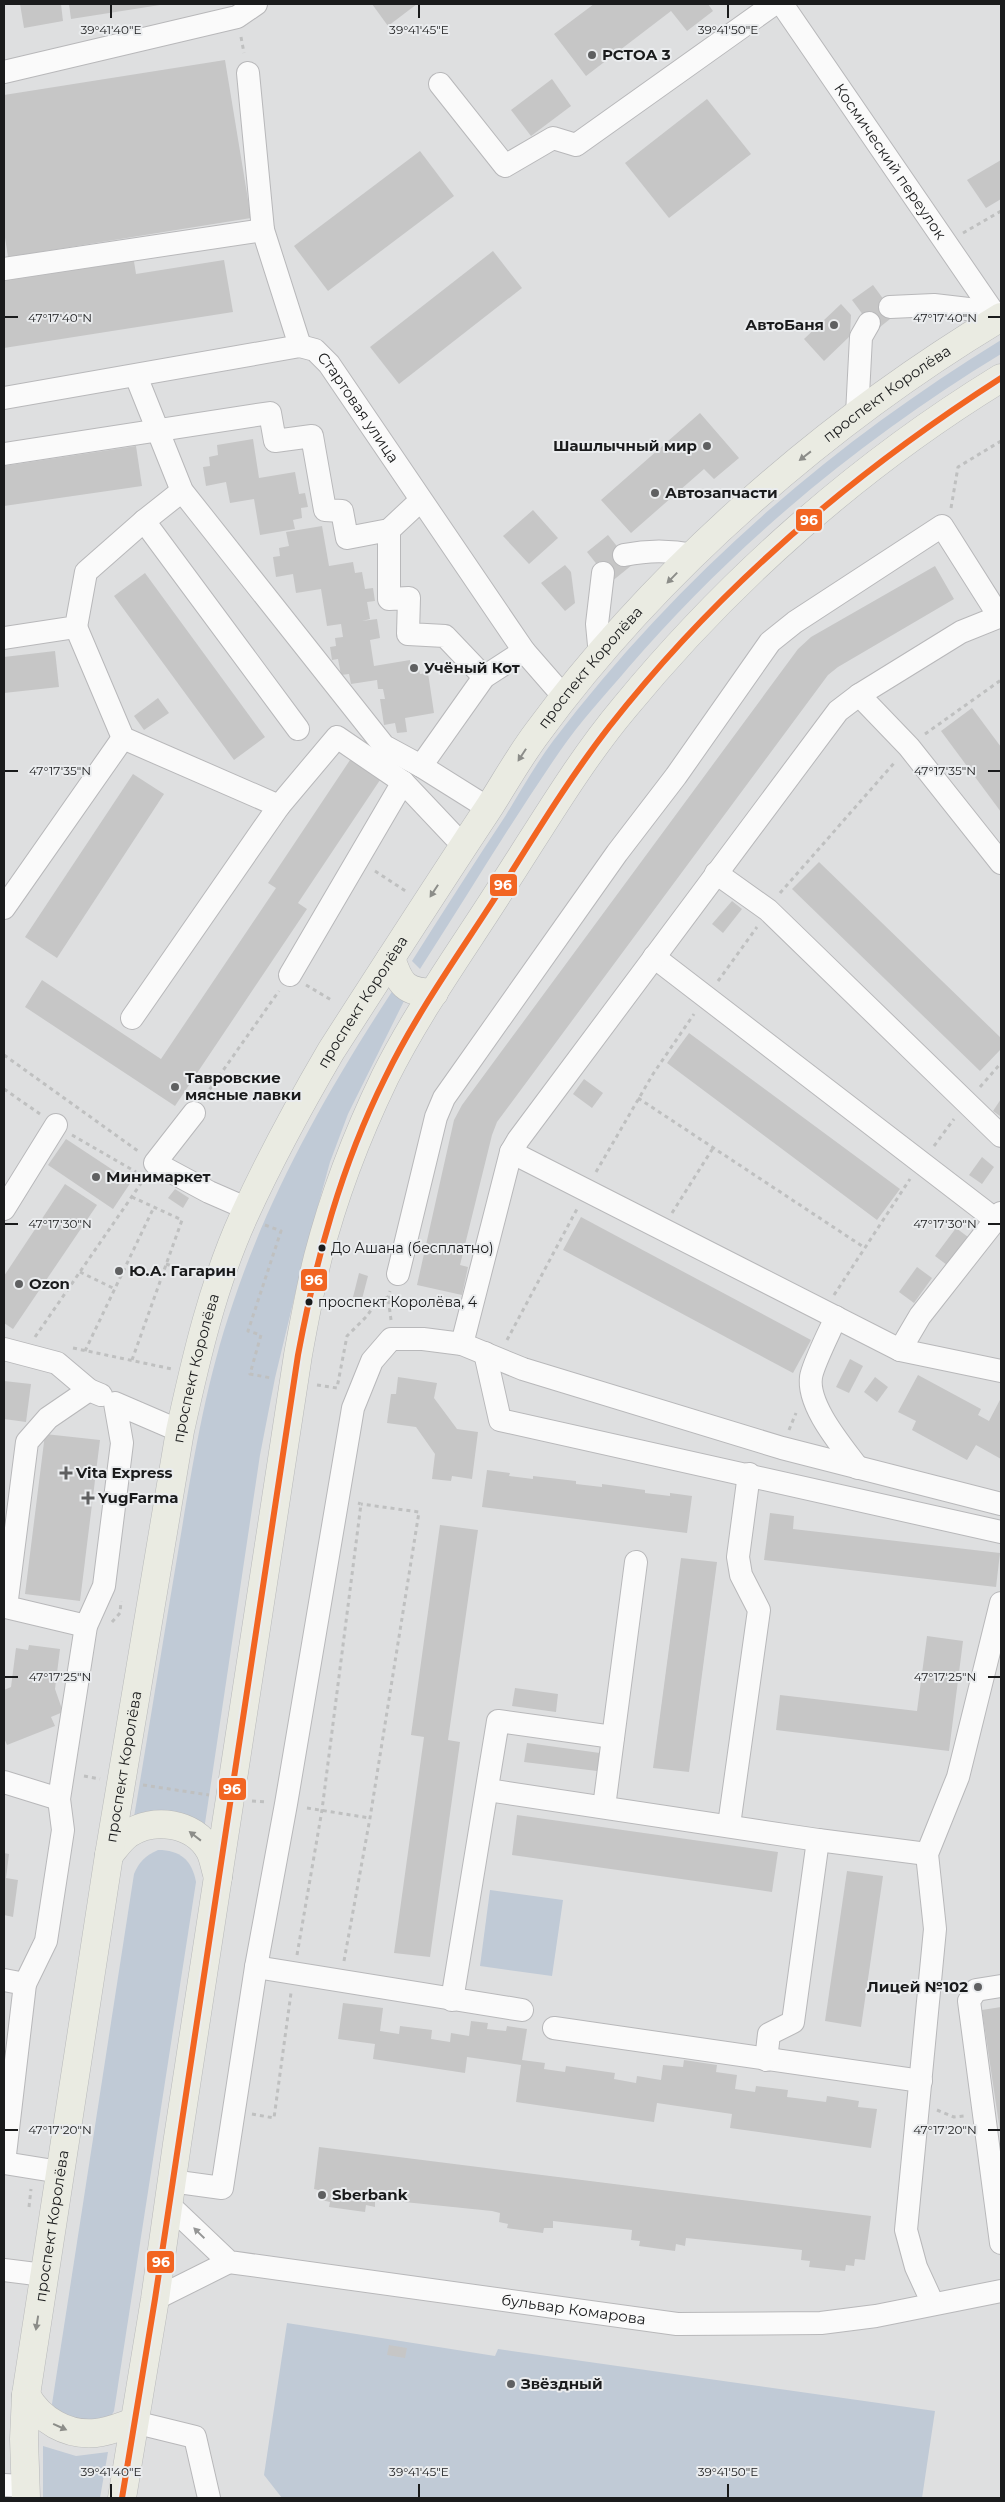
<svg xmlns="http://www.w3.org/2000/svg" width="1005" height="2502" font-family="Montserrat,sans-serif">
<style>
.green{fill:#c0cad6}
.building{fill:#c6c6c6}
.lines{fill:none;stroke-linecap:round;stroke-linejoin:round}
.minor-casing{stroke:#b8b8ba;stroke-width:24}
.major-casing{stroke:#b8b9ba;stroke-width:29}
.path{stroke:#bfc0c0;stroke-width:3;stroke-dasharray:4 4;stroke-linecap:butt}
.minor{stroke:#fafafa;stroke-width:22}
.major{stroke:#eaebe2;stroke-width:28}
.bus-1-casing{stroke:#eaecee;stroke-width:10}
.bus-1{stroke:#f26522;stroke-width:6}
.oneway{fill:#8c8d89}
.oneway2{fill:#959696}
.ticks{fill:none;stroke:#1a1b1c;stroke-width:2}
.poi-dot{fill:#5f6061;stroke:#eaecee;stroke-width:2}
.bus-dot{fill:#1a1b1c;stroke:#eaecee;stroke-width:2}
.labels{text-anchor:middle;stroke-width:4;stroke-linejoin:round;paint-order:stroke}
.bus-label{font-size:14px;fill:#1a1b1c;stroke:#eaecee;text-anchor:start}
.poi-label{font-size:15px;font-weight:bold;fill:#1a1b1c;stroke:#eaecee;text-anchor:start}
.street-label{font-size:15px;fill:#1a1b1c;stroke:#eaecee}
.ticks-label{font-size:12px;text-anchor:middle;fill:#1a1b1c;stroke:#eaecee;stroke-width:4;stroke-linejoin:round;paint-order:stroke}
.line-badge{stroke:#eaecee;stroke-width:2}
.badge-label{font-size:14px;text-anchor:middle;font-weight:bold;fill:#fff}
</style>
<rect width="100%" height="100%" fill="#dedfe0"/>
<!-- green -->
<g class="green">
<path d="M 1001,340 L 1001,354 C 861,439 735,544 628,668 C 605,695 580,722 560,751 C 511,822 467,896 420,969 L 412,961 C 443,912 474,863 506,815 C 521,790 536,764 553,741 C 676,579 828,446 1001,340 Z"/>
<path d="M 393,990 L 404,1001 L 348,1114 L 330,1162 L 304,1257 L 275,1378 L 260,1455 L 204,1830 C 179,1806 165,1810 134,1817 C 149,1729 163,1640 178,1552 C 192,1468 205,1384 233,1303 C 270,1191 329,1088 393,990 Z"/>
<path d="M 158,1850 C 180,1850 192,1860 196,1882 L 114,2411 L 108,2422 L 100,2429 L 55,2414 L 52,2404 L 134,1874 C 139,1862 145,1856 158,1850 Z"/>
<polygon points="490,1890 563,1900 552,1976 480,1966"/>
<polygon points="287,2323 495,2356 498,2349 935,2411 922,2498 282,2498 264,2475"/>
<polygon points="43,2446 76,2456 108,2452 100,2498 43,2498"/>
</g>
<!-- building -->
<g class="building">
<polygon points="20,4 61,4 63,21 24,28"/>
<polygon points="69,4 159,4 160,5 71,19"/>
<polygon points="372,4 417,4 388,26"/>
<polygon points="594,4 708,4 713,11 687,31 671,11 586,76 554,34"/>
<polygon points="225,60 251,218 8,257 4,231 4,95"/>
<polygon points="552,79 571,106 531,136 511,110"/>
<polygon points="707,99 751,154 669,218 625,163"/>
<polygon points="420,151 454,196 328,291 294,246"/>
<polygon points="1001,160 1001,199 986,208 967,180"/>
<polygon points="493,251 522,288 399,384 370,347"/>
<polygon points="133,255 136,274 224,260 233,312 4,348 4,275"/>
<polygon points="873,285 895,315 875,331 852,300"/>
<polygon points="841,304 851,315 850,336 824,361 804,339"/>
<polygon points="700,413 739,458 714,479 704,469 631,533 601,500"/>
<polygon points="253,439 259,478 295,472 299,494 305,493 308,507 301,508 302,518 293,520 295,529 260,535 254,499 230,503 226,482 206,486 203,467 210,466 209,457 218,455 217,445"/>
<polygon points="136,446 142,486 4,506 4,466"/>
<polygon points="533,510 558,538 529,564 503,536"/>
<polygon points="322,526 329,566 353,562 355,573 362,572 365,589 373,588 375,601 367,602 370,619 362,621 377,619 380,638 370,640 374,666 410,660 411,666 418,664 420,674 428,673 434,713 405,718 407,732 397,733 395,723 384,725 380,699 385,699 383,689 378,689 377,680 351,684 349,674 341,675 338,659 332,660 330,647 336,646 335,638 343,637 341,624 327,626 321,589 296,593 293,574 276,577 273,557 280,556 279,548 289,546 286,532"/>
<polygon points="608,535 632,565 611,582 587,552"/>
<polygon points="565,565 571,572 575,603 565,611 541,583"/>
<polygon points="935,566 954,599 838,667 828,675 497,1122 492,1135 460,1265 468,1267 462,1295 417,1285 454,1120 462,1105 798,649 811,637"/>
<polygon points="145,573 265,737 234,760 114,596"/>
<polygon points="55,651 59,687 4,693 4,657"/>
<polygon points="158,698 169,713 144,730 134,716"/>
<polygon points="972,708 1001,747 1001,812 941,731"/>
<polygon points="354,754 384,774 298,903 307,909 175,1106 25,1007 42,980 161,1059 276,888 268,883"/>
<polygon points="133,774 164,794 57,958 25,937"/>
<polygon points="819,862 1001,1038 1001,1049 980,1071 792,889"/>
<polygon points="732,901 742,909 723,933 712,924"/>
<polygon points="689,1033 900,1189 877,1220 667,1063"/>
<polygon points="584,1079 603,1093 592,1108 573,1094"/>
<polygon points="1001,1099 1001,1114 1000,1116 993,1111"/>
<polygon points="66,1139 131,1182 113,1209 48,1165"/>
<polygon points="982,1157 994,1167 982,1184 969,1175"/>
<polygon points="65,1184 97,1205 13,1329 4,1323 4,1276"/>
<polygon points="175,1189 189,1198 183,1208 168,1198"/>
<polygon points="581,1217 811,1340 793,1373 563,1250"/>
<polygon points="956,1228 968,1237 947,1265 935,1256"/>
<polygon points="917,1267 932,1278 914,1303 899,1292"/>
<polygon points="359,1273 368,1276 362,1299 353,1297"/>
<polygon points="850,1359 863,1366 849,1393 836,1387"/>
<polygon points="918,1375 981,1409 978,1415 989,1421 1001,1398 1001,1459 976,1445 967,1460 912,1430 916,1421 898,1412"/>
<polygon points="398,1377 437,1383 434,1398 457,1429 478,1432 472,1479 452,1476 451,1481 432,1479 435,1454 416,1427 387,1423 391,1394 396,1394"/>
<polygon points="875,1377 888,1387 877,1402 864,1392"/>
<polygon points="4,1381 31,1384 26,1422 4,1419"/>
<polygon points="45,1434 100,1440 80,1601 25,1594"/>
<polygon points="487,1470 510,1473 509,1476 533,1479 533,1476 576,1481 576,1484 602,1487 602,1484 645,1490 645,1493 670,1496 670,1493 692,1496 687,1533 482,1507"/>
<polygon points="770,1513 794,1516 793,1529 1000,1553 996,1587 764,1560"/>
<polygon points="440,1525 478,1530 448,1740 460,1742 430,1957 394,1953 424,1737 411,1735"/>
<polygon points="681,1558 717,1562 689,1772 653,1768"/>
<polygon points="927,1636 963,1641 949,1751 776,1730 780,1695 917,1711"/>
<polygon points="29,1645 60,1649 55,1689 63,1712 51,1717 55,1726 7,1745 4,1738 4,1690 11,1687 16,1648 28,1650"/>
<polygon points="515,1688 558,1694 556,1712 512,1706"/>
<polygon points="527,1743 600,1753 597,1771 524,1762"/>
<polygon points="517,1815 778,1852 772,1892 512,1855"/>
<polygon points="4,1853 9,1854 6,1878 18,1880 13,1917 4,1915"/>
<polygon points="847,1871 883,1876 861,2027 825,2021"/>
<polygon points="343,2003 383,2008 380,2031 399,2034 400,2026 432,2030 431,2039 450,2042 451,2033 469,2036 471,2021 488,2023 487,2029 496,2030 506,2031 507,2026 527,2029 522,2060 545,2063 544,2069 565,2072 566,2066 615,2073 614,2079 636,2083 637,2076 661,2080 663,2065 683,2067 684,2060 717,2065 716,2072 737,2075 735,2089 755,2092 756,2086 788,2090 787,2097 826,2102 827,2096 859,2101 858,2107 877,2109 871,2148 730,2128 732,2114 657,2103 654,2122 516,2102 521,2065 467,2057 465,2073 373,2059 375,2044 338,2039"/>
<polygon points="1001,2007 1001,2130 1000,2131 982,2010"/>
<polygon points="319,2147 871,2216 865,2260 855,2259 854,2266 846,2265 845,2271 809,2267 810,2261 801,2260 802,2250 686,2238 685,2246 676,2244 675,2251 639,2246 640,2241 631,2240 632,2230 553,2221 553,2228 544,2228 543,2233 507,2228 508,2224 499,2222 500,2213 492,2211 375,2199 375,2207 366,2205 365,2212 329,2207 330,2202 321,2200 322,2191 314,2189"/>
<polygon points="389,2345 407,2348 405,2358 387,2355"/>
</g>
<g class="lines">
<defs>
<g id="minor">
<path id="s1" d="M 782,4 L 998,319"/>
<polyline points="4,72 237,17 256,4"/>
<polyline points="248,73 263,230 300,346"/>
<polyline points="440,84 505,166 553,138 576,145 774,4"/>
<polyline points="4,269 263,230"/>
<polyline points="890,307 934,305 994,312"/>
<polyline points="136,376 182,491 384,746 421,766 488,808"/>
<path id="s2" d="M 4,398 L 300,346 L 315,350 L 329,364 L 524,651 L 565,698"/>
<polyline points="857,414 861,337 869,323"/>
<polyline points="4,454 270,413 275,441 312,436 325,510 342,511 347,538 389,530 420,501"/>
<polyline points="144,521 298,729"/>
<polyline points="389,530 389,599 409,598 408,634 445,636 484,677"/>
<path d="M 624,555 C 649,550 669,550 694,555"/>
<polyline points="76,627 123,738 279,806"/>
<polyline points="4,638 76,627 86,572 144,521 182,491"/>
<polyline points="600,656 597,624 603,573"/>
<polyline points="859,695 909,747 1001,863"/>
<polyline points="421,766 484,677 524,651"/>
<polyline points="716,873 768,910 1001,1136"/>
<polyline points="4,908 123,738"/>
<polyline points="654,957 996,1220"/>
<polyline points="290,975 403,782"/>
<polyline points="132,1018 279,806 337,737 403,782 454,836 465,843"/>
<polyline points="194,1113 155,1163 209,1192 248,1209"/>
<polyline points="511,1152 900,1350 1001,1371"/>
<polyline points="4,1209 56,1125"/>
<polyline points="398,1274 436,1117 444,1098 617,853 676,776 770,642 795,622 942,526 999,616"/>
<path d="M 836,1317 C 830,1331 813,1364 811,1377 C 807,1406 842,1446 858,1468"/>
<polyline points="462,1344 511,1152 518,1140 838,711 859,695 961,632 1001,616"/>
<polyline points="4,1349 57,1363 89,1390 101,1395"/>
<polyline points="900,1350 920,1316 1001,1213"/>
<polyline points="485,1353 500,1420 1001,1532"/>
<polyline points="86,1626 6,1607 27,1442 48,1418 89,1390"/>
<polyline points="4,1782 59,1799"/>
<polyline points="488,1790 818,1840 927,1854"/>
<polyline points="604,1807 636,1562"/>
<polyline points="729,1825 759,1610 741,1575 738,1557 749,1474"/>
<polyline points="256,1967 522,2010"/>
<polyline points="4,1980 25,1984"/>
<polyline points="1001,1986 976,1990 969,2001 1001,2243"/>
<polyline points="452,2000 498,1721 613,1737"/>
<polyline points="554,2028 921,2081"/>
<polyline points="766,2060 769,2034 793,2022 818,1840"/>
<polyline points="4,2163 25,1984 46,1941 63,1830 59,1799 86,1626 104,1586 122,1443 115,1403 180,1431"/>
<polyline points="4,2163 60,2172"/>
<polyline points="171,2181 222,2188 256,1967 286,1804 353,1408 372,1361 391,1339 423,1339 462,1344 523,1369 782,1448 1001,1504"/>
<path id="s3" d="M 168,2204 L 229,2262 L 677,2324 L 821,2323 L 876,2316 L 1001,2291"/>
<polyline points="4,2270 44,2275"/>
<polyline points="155,2299 229,2262"/>
<polyline points="933,2304 916,2267 906,2230 935,1929 927,1854 958,1777 1001,1603"/>
<polyline points="134,2422 195,2437 209,2498"/>
<polyline points="4,2485 25,2486"/>
</g>
<g id="major">
<path d="M 391,958 C 400,985 405,992 434,993"/>
<path d="M 109,1855 C 115,1848 121,1839 128,1834 C 153,1817 194,1822 210,1851 C 214,1859 215,1869 218,1877"/>
<path d="M 26,2395 C 40,2420 67,2436 96,2433 C 109,2432 122,2426 134,2422"/>
<path id="s4" d="M 26,2498 L 24,2439 L 26,2395 L 109,1855 L 180,1431 C 196,1358 213,1284 244,1216 C 270,1159 300,1104 331,1051 C 383,970 435,889 488,809 C 504,784 519,757 537,733 C 657,569 828,421 1001,317"/>
<path d="M 122,2498 L 155,2299 L 177,2144 L 298,1355 C 304,1322 310,1289 318,1257 C 334,1195 357,1135 385,1077 C 418,1011 462,950 502,887 C 541,827 578,763 624,708 C 730,579 859,465 1001,378"/>
</g>
</defs>
<!-- minor casing -->
<use href="#minor" class="minor-casing"/>
<!-- major casing -->
<use href="#major" class="major-casing"/>
<!-- path -->
<g class="path">
<polyline points="241,37 244,53"/>
<polyline points="963,233 1001,211"/>
<polyline points="951,508 958,467 1001,441"/>
<polyline points="925,734 1001,680"/>
<polyline points="375,871 407,892"/>
<polyline points="780,893 895,762"/>
<polyline points="718,981 757,927"/>
<polyline points="306,985 333,1001"/>
<polyline points="4,1055 138,1151"/>
<polyline points="980,1087 1001,1063"/>
<polyline points="4,1089 40,1114"/>
<polyline points="205,1096 279,991"/>
<polyline points="638,1098 865,1248"/>
<polyline points="72,1135 136,1172"/>
<polyline points="934,1146 954,1119"/>
<polyline points="596,1172 653,1074 694,1014"/>
<polyline points="672,1213 713,1148"/>
<polyline points="265,1225 281,1231 248,1331 261,1335 250,1374 271,1378"/>
<polyline points="166,1264 196,1274"/>
<polyline points="80,1272 115,1289"/>
<polyline points="834,1295 910,1179"/>
<polyline points="391,1320 388,1297 450,1308"/>
<polyline points="35,1337 144,1179"/>
<polyline points="507,1340 577,1209"/>
<polyline points="73,1348 172,1369"/>
<polyline points="85,1351 154,1207"/>
<polyline points="132,1360 182,1220 132,1197"/>
<polyline points="317,1385 337,1388 347,1336 367,1316 375,1304 388,1297 390,1291"/>
<polyline points="789,1430 796,1413"/>
<polyline points="112,1622 120,1613 121,1601"/>
<polyline points="84,1776 100,1779"/>
<polyline points="143,1785 209,1795"/>
<polyline points="252,1801 266,1802"/>
<polyline points="307,1808 370,1818"/>
<polyline points="297,1955 322,1810 361,1504 358,1503"/>
<polyline points="344,1961 370,1818 419,1512 361,1504"/>
<polyline points="937,2110 954,2117 964,2116"/>
<polyline points="252,2114 274,2118 291,1993"/>
<polyline points="29,2207 31,2189"/>
</g>
<!-- minor -->
<use href="#minor" class="minor"/>
<!-- major -->
<use href="#major" class="major"/>
<defs>
<path id="bus-1" d="M 122,2498 L 155,2299 L 298,1355 C 316,1259 341,1166 385,1078 C 416,1014 457,957 495,898 C 532,840 567,781 609,727 C 718,588 853,473 1001,378"/>
</defs>
<!-- bus-1 casing -->
<use href="#bus-1" class="bus-1-casing"/>
<!-- bus-1 -->
<use href="#bus-1" class="bus-1"/>
</g>
<!-- one-way arrows -->
<defs><path id="oneway-solid" d="M-6-.8H1V-3.2L6.5 0L1 3.2V.8H-6Z" transform="scale(1.25)"/></defs>
<g class="oneway">
<use href="#oneway-solid" transform="translate(805 456) rotate(142)"/>
<use href="#oneway-solid" transform="translate(672 578) rotate(134)"/>
<use href="#oneway-solid" transform="translate(522 755) rotate(123)"/>
<use href="#oneway-solid" transform="translate(434 891) rotate(123)"/>
<use href="#oneway-solid" transform="translate(195 1836) rotate(-142)"/>
<use href="#oneway-solid" transform="translate(37 2323) rotate(99)"/>
<use href="#oneway-solid" transform="translate(60 2427) rotate(24)"/>
</g>
<use class="oneway2" href="#oneway-solid" transform="translate(199 2233) rotate(-136)"/>
<!-- ticks -->
<path class="ticks" d="M 111,5 L 111,18M 419,5 L 419,18M 728,5 L 728,18M 5,317 L 18,317M 988,317 L 1000,317M 5,771 L 18,771M 988,771 L 1000,771M 5,1224 L 18,1224M 988,1224 L 1000,1224M 5,1677 L 18,1677M 988,1677 L 1000,1677M 5,2130 L 18,2130M 988,2130 L 1000,2130M 111,2484 L 111,2497M 419,2484 L 419,2497M 728,2484 L 728,2497"/>
<!-- markers -->
<g class="poi-dot">
<circle cx="592" cy="55" r="5"/>
<circle cx="834" cy="325" r="5"/>
<circle cx="707" cy="446" r="5"/>
<circle cx="655" cy="493" r="5"/>
<circle cx="414" cy="668" r="5"/>
<circle cx="175" cy="1087" r="5"/>
<circle cx="96" cy="1177" r="5"/>
<circle cx="119" cy="1271" r="5"/>
<circle cx="19" cy="1284" r="5"/>
<path d="M63.5 1465.5h5v5h5v5h-5v5h-5v-5h-5v-5h5z"/>
<path d="M85.5 1490.5h5v5h5v5h-5v5h-5v-5h-5v-5h5z"/>
<circle cx="978" cy="1987" r="5"/>
<circle cx="322" cy="2195" r="5"/>
<circle cx="511" cy="2384" r="5"/>
</g>
<g class="bus-dot">
<circle cx="322" cy="1248" r="4.5"/>
<circle cx="309" cy="1302" r="4.5"/>
</g>
<g class="labels">
<!-- bus labels -->
<g class="bus-label">
<text x="331" y="1253">До Ашана (бесплатно)</text>
<text x="318" y="1307">проспект Королёва, 4</text>
</g>
<!-- poi labels -->
<g class="poi-label">
<text x="602" y="60">РСТОА 3</text>
<text x="824" y="330" text-anchor="end">АвтоБаня</text>
<text x="697" y="451" text-anchor="end">Шашлычный мир</text>
<text x="665" y="498">Автозапчасти</text>
<text x="424" y="673">Учёный Кот</text>
<text x="185" y="1083">Тавровские<tspan x="185" dy="17">мясные лавки</tspan></text>
<text x="106" y="1182">Минимаркет</text>
<text x="129" y="1276">Ю.А. Гагарин</text>
<text x="29" y="1289">Ozon</text>
<text x="76" y="1478">Vita Express</text>
<text x="98" y="1503">YugFarma</text>
<text x="968" y="1992" text-anchor="end">Лицей №102</text>
<text x="332" y="2200">Sberbank</text>
<text x="521" y="2389">Звёздный</text>
</g>
<!-- street labels -->
<g class="street-label">
<text dy="5" stroke="none"><textPath href="#s1" startOffset="191">Космический переулок</textPath></text>
<text dy="5" stroke="none"><textPath href="#s4" startOffset="2359">проспект Королёва</textPath></text>
<text dy="5" stroke="none"><textPath href="#s2" startOffset="388">Стартовая улица</textPath></text>
<text dy="5" stroke="none"><textPath href="#s4" startOffset="1954">проспект Королёва</textPath></text>
<text dy="5" stroke="none"><textPath href="#s4" startOffset="1549">проспект Королёва</textPath></text>
<text dy="5" stroke="none"><textPath href="#s4" startOffset="1144">проспект Королёва</textPath></text>
<text dy="5" stroke="none"><textPath href="#s4" startOffset="739">проспект Королёва</textPath></text>
<text dy="5" stroke="none"><textPath href="#s4" startOffset="274">проспект Королёва</textPath></text>
<text dy="5" stroke="none"><textPath href="#s3" startOffset="432">бульвар Комарова</textPath></text>
</g>
</g>
<g class="ticks-label">
<text x="111" y="34">39°41'40"E</text>
<text x="419" y="34">39°41'45"E</text>
<text x="728" y="34">39°41'50"E</text>
<text x="60" y="322">47°17'40"N</text>
<text x="945" y="322">47°17'40"N</text>
<text x="60" y="775">47°17'35"N</text>
<text x="945" y="775">47°17'35"N</text>
<text x="60" y="1228">47°17'30"N</text>
<text x="945" y="1228">47°17'30"N</text>
<text x="60" y="1681">47°17'25"N</text>
<text x="945" y="1681">47°17'25"N</text>
<text x="60" y="2134">47°17'20"N</text>
<text x="945" y="2134">47°17'20"N</text>
<text x="111" y="2476">39°41'40"E</text>
<text x="419" y="2476">39°41'45"E</text>
<text x="728" y="2476">39°41'50"E</text>
</g>
<g class="line-badge">
<rect x="795" y="508" width="28" height="24" rx="5" fill="#f26522"/>
<rect x="489" y="873" width="29" height="24" rx="5" fill="#f26522"/>
<rect x="300" y="1268" width="28" height="24" rx="5" fill="#f26522"/>
<rect x="218" y="1777" width="29" height="24" rx="5" fill="#f26522"/>
<rect x="146" y="2250" width="29" height="24" rx="5" fill="#f26522"/>
</g>
<g class="badge-label">
<text x="809" y="525">96</text>
<text x="503" y="890">96</text>
<text x="314" y="1285">96</text>
<text x="232" y="1794">96</text>
<text x="161" y="2267">96</text>
</g>
<!-- border -->
<rect width="1005" height="2502" fill="none" stroke="#1a1b1c" stroke-width="10"/>
</svg>
